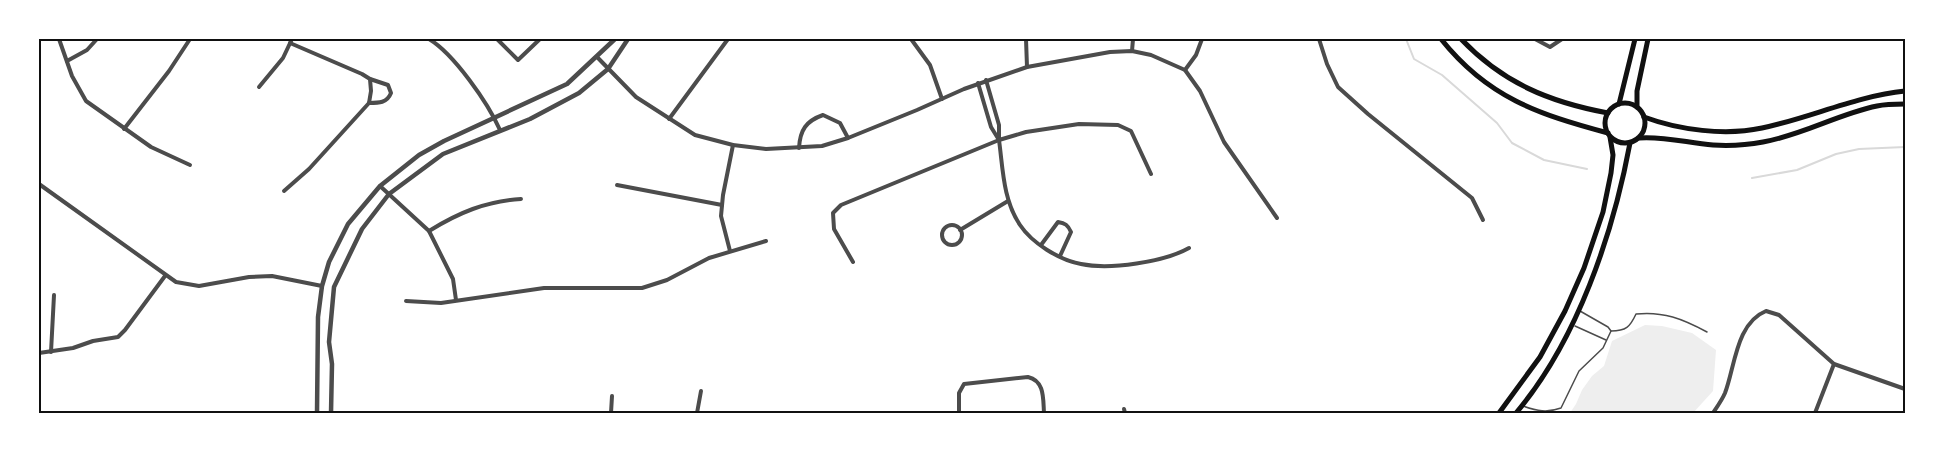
<svg xmlns="http://www.w3.org/2000/svg" width="1944" height="452" font-family="'Fira Sans Condensed',sans-serif">
<style>
.green{fill:#eee}
.lines{fill:none;stroke-linecap:round;stroke-linejoin:round}
.stream{stroke:#d9d9d9;stroke-width:2}
.service{stroke:#4c4c4c;stroke-width:1.5}
.minor{stroke:#4c4c4c;stroke-width:4}
.tertiary{stroke:#4c4c4c;stroke-width:4.5}
.secondary{stroke:#111;stroke-width:5}
.neatline{fill:none;stroke:#111;stroke-width:2}
</style>
<rect width="100%" height="100%" fill="#fff"/>
<!-- green -->
<polygon class="green" points="1645,325 1662,326 1692,333 1716,350 1713,391 1693,413 1570,413 1576,404 1582,390 1592,376 1604,366 1612,341"/>
<g class="lines">
<!-- stream -->
<g class="stream">
<polyline points="1406,39 1414,59 1442,75 1497,123 1512,143 1544,160 1587,169"/>
<polyline points="1752,178 1797,170 1836,154 1859,149 1905,147"/>
</g>
<!-- service -->
<g class="service">
<polyline points="1580,311 1608,327 1611,331"/>
<polyline points="1575,326 1606,340"/>
<path d="M 1523,406 C 1537,411 1547,413 1561,408 L 1579,371 L 1603,348 L 1611,331 C 1626,331 1630,327 1636,314 C 1663,311 1683,319 1707,332"/>
</g>
<!-- minor -->
<g class="minor">
<polyline points="59,39 72,76 86,101 151,147 190,165"/>
<path d="M 429,39 C 454,54 488,103 500,130"/>
<polyline points="497,39 518,60 540,39"/>
<polyline points="911,39 930,65 942,99"/>
<polyline points="1026,39 1027,67"/>
<polyline points="1319,39 1327,64 1338,87 1368,114 1472,198 1483,220"/>
<polyline points="1535,39 1550,47 1562,39"/>
<polyline points="1132,51 1133,39"/>
<polyline points="598,58 636,97 695,135 733,145 766,149 822,146 848,138 917,110 964,89 1027,67 1110,52 1132,51 1151,55 1185,70 1200,91 1224,142 1277,218"/>
<polyline points="67,61 87,50 97,39"/>
<polyline points="1185,70 1196,55 1202,39"/>
<polyline points="978,83 991,127 999,140 999,125 986,80"/>
<polyline points="259,87 283,58 292,39"/>
<path d="M 369,103 C 379,103 387,103 391,93 L 388,85 L 370,79"/>
<polyline points="669,119 728,39"/>
<polyline points="124,129 169,71 190,39"/>
<path d="M 999,140 C 1003,169 1003,200 1020,225 C 1032,243 1059,260 1081,264 C 1110,270 1164,262 1189,248"/>
<path d="M 799,148 C 800,130 806,121 823,115 L 840,123 L 848,138"/>
<polyline points="39,184 176,282 199,286 249,277 272,276 322,286"/>
<polyline points="617,185 722,205"/>
<polyline points="380,186 429,231 453,279 456,300"/>
<polyline points="284,191 309,169 369,103 371,91 370,79 362,74 290,43"/>
<circle cx="952" cy="235" r="10"/>
<polyline points="960,230 1008,201"/>
<path d="M 429,231 C 458,213 486,201 521,199"/>
<path d="M 1041,245 L 1058,222 C 1065,223 1068,225 1071,232 L 1060,256"/>
<polyline points="730,251 721,216 723,195 733,145"/>
<polyline points="853,262 834,229 833,213 841,205 999,140 1026,132 1079,124 1118,125 1131,131 1151,174"/>
<polyline points="406,301 441,303 544,288 642,288 667,280 709,258 766,241"/>
<polyline points="51,352 54,295"/>
<polyline points="39,353 73,348 93,341 118,337 125,330 165,276"/>
<polyline points="1124,409 1125,413"/>
<polyline points="611,413 612,396"/>
<polyline points="697,413 701,391"/>
<path d="M 959,413 L 959,393 L 964,384 L 1028,377 C 1045,381 1043,399 1044,413"/>
<path d="M 1713,413 C 1717,407 1722,400 1725,393 C 1735,367 1736,323 1766,311 L 1779,315 L 1834,364 L 1905,389"/>
<polyline points="1815,413 1834,364"/>
</g>
<!-- tertiary -->
<g class="tertiary">
<polyline points="317,413 318,317 322,286 329,262 348,224 380,186 419,155 444,141 567,84 615,39"/>
<polyline points="331,413 332,364 329,342 334,287 362,229 389,194 443,154 530,119 579,93 608,69 628,39"/>
</g>
<!-- secondary -->
<g class="secondary">
<path d="M 1441,39 C 1488,98 1538,114 1608,133"/>
<path d="M 1461,39 C 1503,83 1549,102 1608,113"/>
<circle cx="1625" cy="123" r="20"/>
<polyline points="1619,104 1635,39"/>
<polyline points="1637,107 1637,91 1648,39"/>
<path d="M 1644,117 C 1679,130 1725,136 1762,128 C 1810,118 1856,96 1905,91"/>
<path d="M 1639,138 C 1664,136 1688,143 1713,145 C 1730,146 1747,145 1763,142 C 1803,135 1838,114 1877,106 C 1886,104 1896,104 1905,104"/>
<polyline points="1499,413 1540,357 1565,311 1584,268 1603,212 1611,173 1613,155 1610,137"/>
<path d="M 1516,413 C 1577,341 1613,234 1630,143"/>
</g>
</g>
<!-- border -->
<rect width="1944" height="452" fill="none" stroke="#ffffff" stroke-width="81"/>
<rect x="40" y="40" width="1864" height="372" class="neatline"/>
</svg>
